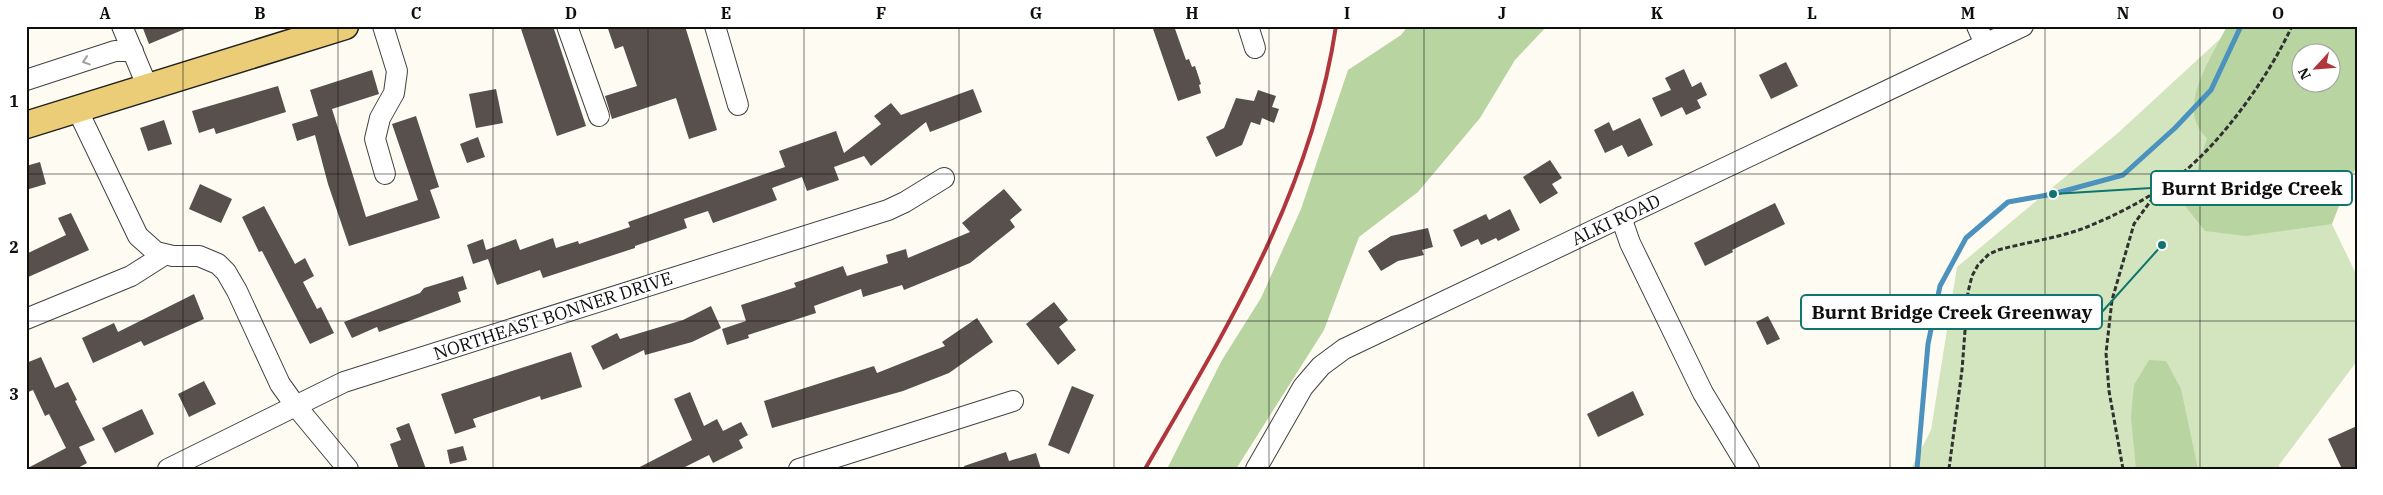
<svg xmlns="http://www.w3.org/2000/svg" width="2383" height="495" font-family="'IBM Plex Serif',serif">
<style>
.green{fill:#d3e5bf}
.forest{fill:#b8d4a0;fill-rule:evenodd}
.lines{fill:none;stroke-linecap:round;stroke-linejoin:round}
.stream{stroke:#4b92bf;stroke-width:5}
.building{fill:#57504c}
.minor-casing{stroke:#424242;stroke-width:22}
.major-casing{stroke:#202020;stroke-width:29}
.path{stroke:#313131;stroke-width:3;stroke-dasharray:5 2.5;stroke-linecap:butt}
.minor{stroke:#fff;stroke-width:20}
.major{stroke:#eacd76;stroke-width:26}
.rail{stroke:#b1353c;stroke-width:4}
.oneway{stroke:#9f9f9f}
.grid{fill:none;stroke:#0f0f0f;stroke-width:1;stroke-opacity:0.55}
.labels{text-anchor:middle;stroke-width:5;stroke-linejoin:round;paint-order:stroke}
.street-label{font-size:18px;fill:#0f0f0f;stroke:#fff}
.leader{fill:none;stroke:#0f766e;stroke-width:2}
.callout-dot{fill:#0f766e;stroke:#fff;stroke-width:2}
.callout{fill:#fff;stroke:#0f766e;stroke-width:2}
.callout-label{font-size:19px;text-anchor:middle;font-weight:bold;fill:#0f0f0f}
.neatline{fill:none;stroke:#0f0f0f;stroke-width:2}
.grid-label{font-size:16px;text-anchor:middle;font-weight:bold;fill:#0f0f0f}
</style>
<rect width="100%" height="100%" fill="#fefbf2"/>
<!-- green -->
<polygon class="green" points="2234,26 2263,81 2357,276 2357,361 2279,465 2280,469 1911,469 1931,430 1957,267 2119,132"/>
<!-- forest -->
<g class="forest">
<polygon points="1408,26 1547,26 1515,60 1480,118 1418,192 1359,237 1324,330 1236,469 1167,469 1222,360 1261,298 1301,209 1348,70 1401,35"/>
<path d="M 2227,26 L 2357,26 L 2357,168 L 2351,175 L 2332,224 L 2246,236 L 2205,231 L 2186,207 L 2207,138 C 2174,110 2212,57 2227,26 ZM 2300,52 L 2330,52 L 2330,82 L 2300,82 Z"/>
<polygon points="2149,360 2166,361 2181,389 2198,469 2136,469 2131,417 2134,385"/>
</g>
<g class="lines">
<!-- stream -->
<polyline class="stream" points="1917,469 1928,344 1940,286 1966,238 2008,202 2053,194 2123,175 2175,128 2211,90 2241,26"/>
</g>
<!-- building -->
<g class="building">
<polygon points="142,26 192,26 149,44"/>
<polygon points="520,26 553,26 586,126 557,136"/>
<polygon points="607,26 685,26 717,130 689,139 676,98 612,119 605,96 637,86 623,46 615,49"/>
<polygon points="1152,26 1174,26 1186,60 1189,59 1192,67 1195,66 1201,84 1199,85 1201,93 1178,101"/>
<polygon points="1786,62 1798,86 1771,99 1759,75"/>
<polygon points="1684,69 1692,87 1701,82 1707,95 1697,100 1701,108 1686,115 1682,107 1661,117 1652,98 1671,90 1665,78"/>
<polygon points="372,70 379,94 332,109 366,217 418,200 392,124 416,116 439,187 430,190 440,218 349,246 328,184 315,135 297,141 292,124 318,116 310,90"/>
<polygon points="278,86 286,112 216,134 214,128 199,133 192,111"/>
<polygon points="496,89 503,123 476,128 469,94"/>
<polygon points="973,89 982,112 930,132 926,122 871,166 864,156 834,167 839,180 807,191 802,177 772,188 777,200 713,223 708,211 684,219 687,228 635,246 635,248 543,278 540,270 497,285 488,259 473,264 467,245 483,239 486,250 516,239 520,250 553,238 556,248 578,241 579,244 630,227 628,222 785,167 779,151 836,131 844,153 881,124 874,116 891,103 901,115"/>
<polygon points="1258,90 1276,96 1272,107 1279,109 1274,123 1262,118 1260,125 1251,122 1242,145 1216,157 1206,137 1224,128 1236,98 1254,101"/>
<polygon points="1640,118 1653,145 1628,157 1622,145 1605,153 1594,130 1609,122 1613,131"/>
<polygon points="164,120 172,144 148,151 140,128"/>
<polygon points="478,137 485,157 467,163 460,144"/>
<polygon points="1550,160 1562,178 1552,184 1558,193 1540,204 1523,177"/>
<polygon points="40,162 46,184 26,190 26,166"/>
<polygon points="200,184 232,199 221,223 189,209"/>
<polygon points="1004,189 1022,210 1010,220 1015,227 970,263 904,290 902,285 863,297 861,289 814,306 816,313 748,335 749,338 727,345 722,329 746,321 741,305 796,287 794,283 843,266 847,276 888,263 886,255 906,249 908,258 970,232 962,223"/>
<polygon points="1775,203 1785,224 1732,250 1733,252 1705,266 1694,243"/>
<polygon points="264,206 295,264 305,258 314,276 303,282 317,309 321,307 334,333 310,344 262,251 259,252 242,217"/>
<polygon points="1510,209 1520,230 1498,241 1496,238 1481,245 1478,239 1461,247 1453,230 1486,214 1489,220"/>
<polygon points="71,213 89,250 26,278 26,254 66,235 58,218"/>
<polygon points="1428,228 1433,247 1422,250 1424,255 1398,261 1381,271 1368,251 1391,236"/>
<polygon points="463,276 467,289 458,292 461,302 379,332 377,327 352,338 344,322 420,293 424,288"/>
<polygon points="194,294 204,319 144,346 141,341 93,363 82,338 114,323 118,332"/>
<polygon points="1054,302 1068,320 1059,327 1076,350 1058,365 1026,324"/>
<polygon points="711,306 721,328 692,342 645,355 644,350 603,370 591,346 617,333 620,339 683,320"/>
<polygon points="1768,316 1780,339 1767,345 1756,322"/>
<polygon points="977,318 993,342 949,373 903,391 772,428 764,401 874,366 877,373 945,346 942,342"/>
<polygon points="571,352 582,387 541,400 540,396 473,419 476,427 455,434 441,394"/>
<polygon points="41,357 55,388 68,382 77,400 75,401 95,440 79,447 87,463 76,469 26,469 66,448 49,414 45,416 33,390 26,393 26,363"/>
<polygon points="204,381 216,404 189,417 178,394"/>
<polygon points="1072,386 1094,395 1069,454 1048,445"/>
<polygon points="1633,391 1644,415 1598,437 1587,414"/>
<polygon points="690,392 704,426 717,419 723,431 741,422 748,435 739,440 743,448 713,463 709,455 681,469 636,469 692,440 674,399"/>
<polygon points="142,409 154,434 115,453 102,428"/>
<polygon points="409,423 426,469 399,469 390,444 401,440 396,428"/>
<polygon points="2357,426 2357,469 2342,469 2328,439"/>
<polygon points="463,446 467,460 450,464 447,450"/>
<polygon points="1006,452 1009,461 1036,453 1041,469 965,469 964,466"/>
</g>
<g class="lines">
<defs>
<g id="minor">
<polyline points="122,26 148,88"/>
<polyline points="383,26 397,71 394,93 380,118 375,139 385,174"/>
<polyline points="567,26 599,116"/>
<polyline points="715,26 738,105"/>
<polyline points="1248,26 1255,48"/>
<polyline points="1977,26 1985,44"/>
<polyline points="26,80 115,51 133,51"/>
<polyline points="77,109 138,236 156,252 173,256 199,256 218,264 226,272 237,291 280,384 295,405 348,469"/>
<polyline points="1621,217 1630,243 1703,393 1749,469"/>
<polyline points="26,319 131,276 164,255"/>
<polyline points="168,469 344,382 888,210 905,202 944,178"/>
<polyline points="799,469 1013,401"/>
<polyline points="1256,469 1303,387 1321,366 1344,349 2023,26"/>
</g>
<polyline id="major" points="26,125 345,26"/>
</defs>
<!-- minor casing -->
<use href="#minor" class="minor-casing"/>
<!-- major casing -->
<use href="#major" class="major-casing"/>
<!-- path -->
<g class="path">
<path d="M 1949,469 L 1962,370 L 1968,292 L 1972,276 L 1978,265 L 1989,254 L 1998,250 C 2027,242 2059,238 2087,227 C 2119,214 2153,196 2180,175 C 2223,141 2269,76 2292,26"/>
<polyline points="2123,469 2109,391 2106,353 2112,300 2134,224 2157,192"/>
</g>
<!-- minor -->
<use href="#minor" class="minor"/>
<!-- major -->
<use href="#major" class="major"/>
<!-- rail -->
<path class="rail" d="M 1145,469 C 1228,326 1311,193 1336,26"/>
</g>
<!-- one-way arrows -->
<defs><path id="oneway-chevron" d="M-2-3.5L2.5 0L-2 3.5" fill="none" stroke-width="1.6" stroke-linecap="round" stroke-linejoin="round" transform="scale(1.25)"/></defs>
<use class="oneway" href="#oneway-chevron" transform="translate(86 61) rotate(162)"/>
<!-- grid -->
<path class="grid" d="M 183,26 L 183,469M 338,26 L 338,469M 493,26 L 493,469M 648,26 L 648,469M 804,26 L 804,469M 959,26 L 959,469M 1114,26 L 1114,469M 1269,26 L 1269,469M 1424,26 L 1424,469M 1580,26 L 1580,469M 1735,26 L 1735,469M 1890,26 L 1890,469M 2045,26 L 2045,469M 2200,26 L 2200,469M 26,174 L 2357,174M 26,321 L 2357,321"/>
<g class="labels">
<!-- street labels -->
<g class="street-label">
<text transform="translate(1616 220) rotate(-25)" y="6">ALKI ROAD</text>
<text transform="translate(553 316) rotate(-18)" y="6">NORTHEAST BONNER DRIVE</text>
</g>
</g>
<!-- callouts -->
<path class="leader" d="M2053 194L2151 188M2162 245L2102 312"/>
<g class="callout-dot">
<circle cx="2053" cy="194" r="5"/>
<circle cx="2162" cy="245" r="5"/>
</g>
<g class="callout">
<rect x="2151" y="171" width="201" height="34" rx="5"/>
<rect x="1801" y="295" width="301" height="34" rx="5"/>
</g>
<g class="callout-label">
<text x="2252" y="195">Burnt Bridge Creek</text>
<text x="1952" y="319">Burnt Bridge Creek Greenway</text>
</g>
<!-- border -->
<rect width="2383" height="495" fill="none" stroke="#ffffff" stroke-width="55"/>
<!-- north arrow -->
<g transform="translate(2316 68) rotate(244)"><circle r="24" fill="#ffffff" stroke="#9f9f9f"/>
<path d="M0-4L9 19L0 12L-9 19Z" fill="#b1353c"/>
<text y="-8" font-size="14" font-weight="bold" text-anchor="middle" fill="#0f0f0f">N</text>
</g>
<rect x="28" y="28" width="2328" height="440" class="neatline"/>
<g class="grid-label">
<text x="105" y="19">A</text>
<text x="260" y="19">B</text>
<text x="416" y="19">C</text>
<text x="571" y="19">D</text>
<text x="726" y="19">E</text>
<text x="881" y="19">F</text>
<text x="1036" y="19">G</text>
<text x="1192" y="19">H</text>
<text x="1347" y="19">I</text>
<text x="1502" y="19">J</text>
<text x="1657" y="19">K</text>
<text x="1812" y="19">L</text>
<text x="1968" y="19">M</text>
<text x="2123" y="19">N</text>
<text x="2278" y="19">O</text>
<text x="14" y="107">1</text>
<text x="14" y="253">2</text>
<text x="14" y="400">3</text>
</g>
</svg>
